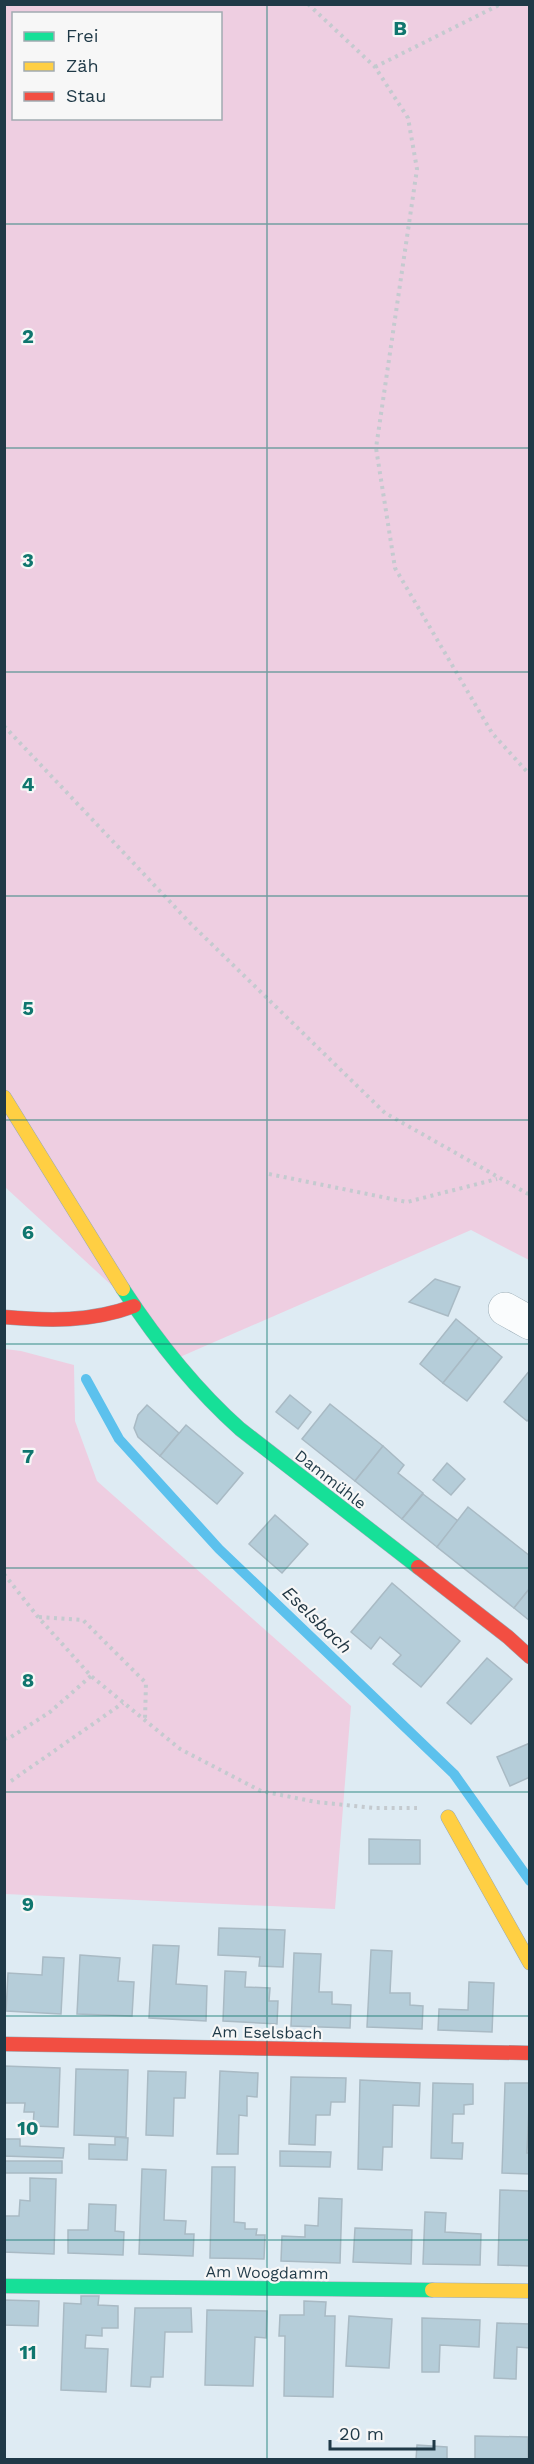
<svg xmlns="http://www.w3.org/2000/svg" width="534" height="2464" font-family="'Work Sans',sans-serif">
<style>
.green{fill:#eecee1;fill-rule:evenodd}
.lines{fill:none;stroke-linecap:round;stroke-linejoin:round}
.stream{stroke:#5cc1ed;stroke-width:10}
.building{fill:#b5cdd9;stroke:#a9bac4;stroke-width:1.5}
.street-casing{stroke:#97a9b3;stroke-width:34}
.fast-casing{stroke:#97a9b3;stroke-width:15}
.slow-casing{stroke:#97a9b3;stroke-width:15}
.jam-casing{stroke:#97a9b3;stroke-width:15}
.path{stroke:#c4cacf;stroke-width:4;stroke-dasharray:3 4.5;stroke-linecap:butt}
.street{stroke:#fafcfd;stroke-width:33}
.fast{stroke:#16e098;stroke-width:14}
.slow{stroke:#ffcf43;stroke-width:14}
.jam{stroke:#f24e42;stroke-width:14}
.grid{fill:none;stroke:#0f766e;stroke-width:1.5;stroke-opacity:0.55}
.labels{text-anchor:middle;stroke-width:4.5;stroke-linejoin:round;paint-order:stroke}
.street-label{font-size:16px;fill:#1f3947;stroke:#f7f7f7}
.water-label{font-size:18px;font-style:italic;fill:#1f3440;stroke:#f7f7f7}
.grid-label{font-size:20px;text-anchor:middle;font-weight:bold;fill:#0f766e;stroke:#f7f7f7;stroke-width:4.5;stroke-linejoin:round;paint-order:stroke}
</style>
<rect width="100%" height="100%" fill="#deebf3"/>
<!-- green -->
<g class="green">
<path d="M 4,5 L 529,5 L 529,1260 L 471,1230 L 173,1360 L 134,1306 L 5,1187 ZM 14,14 L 220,14 L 220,118 L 14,118 Z"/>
<polygon points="5,1349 21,1351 74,1365 75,1421 97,1481 351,1706 335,1909 5,1894"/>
</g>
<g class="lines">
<!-- stream -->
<polyline class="stream" points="86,1379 119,1439 219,1549 454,1774 530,1881"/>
</g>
<!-- building -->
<g class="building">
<polygon points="435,1279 460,1287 448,1316 409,1302"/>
<polygon points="456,1319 479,1338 443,1383 420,1364"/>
<polygon points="479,1338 502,1357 467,1401 443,1383"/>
<polygon points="530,1370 530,1418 527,1421 504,1402"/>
<polygon points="290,1395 311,1412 298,1429 276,1412"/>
<polygon points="330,1404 383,1446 355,1481 302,1439"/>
<polygon points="147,1405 179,1433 160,1456 138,1437 134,1428 138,1415"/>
<polygon points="186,1425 243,1473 217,1504 160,1456"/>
<polygon points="383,1446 404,1465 398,1473 423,1493 402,1519 355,1481"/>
<polygon points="447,1463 465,1479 451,1495 433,1480"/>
<polygon points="423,1494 458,1521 437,1547 402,1519"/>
<polygon points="468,1507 530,1556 530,1588 514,1608 437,1547"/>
<polygon points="275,1515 308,1544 282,1573 249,1544"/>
<polygon points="392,1583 460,1641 421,1687 393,1664 401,1655 380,1637 371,1649 351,1632"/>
<polygon points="530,1588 530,1621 514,1608"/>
<polygon points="487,1658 512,1679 471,1724 447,1703"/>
<polygon points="530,1743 530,1777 510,1786 497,1757"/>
<polygon points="369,1839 420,1840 420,1864 369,1864"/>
<polygon points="219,1928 285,1930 283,1967 259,1966 260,1957 218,1955"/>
<polygon points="153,1945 179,1946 176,1984 207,1986 206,2021 149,2018"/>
<polygon points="371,1950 392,1951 390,1993 410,1993 410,2005 423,2006 422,2029 367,2027"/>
<polygon points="294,1953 321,1954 319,1992 332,1992 332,2004 351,2005 350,2028 291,2026"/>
<polygon points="80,1955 120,1958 118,1981 134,1982 132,2016 77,2014"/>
<polygon points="43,1957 64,1958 61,2014 6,2011 8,1973 42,1975"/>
<polygon points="225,1971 246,1972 245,1987 270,1988 269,2001 278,2001 277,2024 223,2021"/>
<polygon points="469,1982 494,1983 492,2032 438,2030 439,2009 468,2010"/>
<polygon points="4,2066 60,2068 58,2127 33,2126 34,2112 24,2112 25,2103 4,2103"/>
<polygon points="76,2069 128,2070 126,2137 74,2135"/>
<polygon points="148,2071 186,2072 185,2098 174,2098 173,2136 146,2135"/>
<polygon points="220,2071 258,2073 257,2097 247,2096 247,2116 239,2115 238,2154 217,2154"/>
<polygon points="291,2077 346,2078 345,2102 331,2102 330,2115 316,2115 315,2145 289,2144"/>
<polygon points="360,2080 420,2083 419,2106 393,2105 392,2147 383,2147 382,2170 358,2169"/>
<polygon points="433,2083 473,2084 473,2104 464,2105 464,2114 453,2114 452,2143 463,2143 462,2159 431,2158"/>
<polygon points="505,2083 530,2083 527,2153 530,2153 530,2174 502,2173"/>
<polygon points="115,2137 128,2138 127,2160 89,2159 89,2144 115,2145"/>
<polygon points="4,2139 20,2139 20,2146 64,2148 63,2158 4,2156"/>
<polygon points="280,2151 331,2152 330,2167 280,2166"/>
<rect x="4" y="2161" width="58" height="12"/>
<polygon points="212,2167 235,2167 234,2222 245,2223 245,2229 257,2229 256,2235 265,2235 264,2259 210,2258"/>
<polygon points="142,2169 166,2170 164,2220 186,2221 185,2234 194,2234 193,2256 139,2254"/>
<polygon points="30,2178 56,2179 54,2254 4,2252 4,2216 19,2216 20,2200 30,2201"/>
<polygon points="500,2190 529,2191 530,2266 498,2265"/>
<polygon points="319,2198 342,2199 340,2263 281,2261 282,2236 305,2237 305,2225 318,2226"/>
<polygon points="89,2204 116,2205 115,2231 124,2232 123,2255 68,2253 68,2230 88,2230"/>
<polygon points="425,2212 446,2213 445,2232 481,2234 480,2265 423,2264"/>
<polygon points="355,2228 412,2230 411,2264 353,2262"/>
<polygon points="81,2296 99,2296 98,2305 118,2306 118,2328 102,2328 102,2336 86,2335 85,2348 108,2349 106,2392 61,2390 64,2303 81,2304"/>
<polygon points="4,2300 39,2301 38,2326 4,2325"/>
<polygon points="304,2301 326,2302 325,2316 335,2316 333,2397 284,2396 285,2336 279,2336 280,2315 304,2315"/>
<polygon points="135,2308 191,2308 192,2332 165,2332 163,2377 151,2377 150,2387 131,2386"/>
<polygon points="207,2310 267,2311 266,2338 255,2337 253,2386 205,2385"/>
<polygon points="349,2316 392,2319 389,2368 346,2366"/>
<polygon points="422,2318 480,2320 479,2347 440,2345 439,2372 422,2372"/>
<polygon points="497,2323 530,2324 530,2348 517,2347 516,2379 494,2378"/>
<polygon points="475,2436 528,2437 528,2460 475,2460"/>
<polygon points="417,2445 447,2447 447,2460 416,2460"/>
</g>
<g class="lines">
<defs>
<polyline id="street" points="505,1309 530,1323"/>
<g id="fast">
<path d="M 123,1289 C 157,1341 194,1388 240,1429 L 418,1567"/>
<polyline points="4,2286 432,2290"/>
</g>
<g id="slow">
<polyline points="4,1097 123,1289"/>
<polyline points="448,1817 530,1963"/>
<polyline points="432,2290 530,2291"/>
</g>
<g id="jam">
<path d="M 4,1317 C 49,1321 91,1322 134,1306"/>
<polyline points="418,1567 508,1637 530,1657"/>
<polyline points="4,2044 530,2053"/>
</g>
</defs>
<!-- street casing -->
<use href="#street" class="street-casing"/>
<!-- fast casing -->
<use href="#fast" class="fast-casing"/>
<!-- slow casing -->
<use href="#slow" class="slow-casing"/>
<!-- jam casing -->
<use href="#jam" class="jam-casing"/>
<!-- path -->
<g class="path">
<polyline points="308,4 375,67 408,118 417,169 376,448 395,568 492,733 530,775"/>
<polyline points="375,67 501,4"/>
<polyline points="4,726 191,924 385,1113 530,1195"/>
<polyline points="269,1174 407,1202 497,1179"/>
<polyline points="4,1574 38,1617 91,1676 180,1749 261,1791 316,1802 375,1808 417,1808"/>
<polyline points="39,1617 83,1620 146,1683 145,1719"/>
<polyline points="4,1739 11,1737 50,1712 91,1676"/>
<polyline points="11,1781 123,1703"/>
</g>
<!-- street -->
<use href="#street" class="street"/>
<!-- fast -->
<use href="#fast" class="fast"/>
<!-- slow -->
<use href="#slow" class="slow"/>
<!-- jam -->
<use href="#jam" class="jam"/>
</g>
<!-- grid -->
<path class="grid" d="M 267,4 L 267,2460M 4,224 L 530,224M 4,448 L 530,448M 4,672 L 530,672M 4,896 L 530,896M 4,1120 L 530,1120M 4,1344 L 530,1344M 4,1568 L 530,1568M 4,1792 L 530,1792M 4,2016 L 530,2016M 4,2240 L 530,2240"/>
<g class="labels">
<!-- street labels -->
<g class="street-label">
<text transform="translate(331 1479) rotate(38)" y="6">Dammühle</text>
<text transform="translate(267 2032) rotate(1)" y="6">Am Eselsbach</text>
<text transform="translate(267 2272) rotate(1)" y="6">Am Woogdamm</text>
</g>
<!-- water labels -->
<g class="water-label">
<text transform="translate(317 1620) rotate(44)" y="6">Eselsbach</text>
</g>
</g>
<g class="grid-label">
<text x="400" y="35">B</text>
<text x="28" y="343">2</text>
<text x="28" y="567">3</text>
<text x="28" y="791">4</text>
<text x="28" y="1015">5</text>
<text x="28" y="1239">6</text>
<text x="28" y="1463">7</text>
<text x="28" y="1687">8</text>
<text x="28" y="1911">9</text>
<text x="28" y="2135">10</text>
<text x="28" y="2359">11</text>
</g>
<!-- border -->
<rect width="534" height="2464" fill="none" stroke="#1f3947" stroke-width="12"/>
<!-- legend -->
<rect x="12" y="12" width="210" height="108" fill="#f7f7f7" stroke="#a1abb1" stroke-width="1.5"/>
<rect x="24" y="32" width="30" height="9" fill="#16e098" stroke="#a1abb1" stroke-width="1.5"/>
<text x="66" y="42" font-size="18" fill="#1f3947">Frei</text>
<rect x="24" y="62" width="30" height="9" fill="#ffcf43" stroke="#a1abb1" stroke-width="1.5"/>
<text x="66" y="72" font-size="18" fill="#1f3947">Zäh</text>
<rect x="24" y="92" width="30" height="9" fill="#f24e42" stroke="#a1abb1" stroke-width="1.5"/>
<text x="66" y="102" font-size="18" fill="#1f3947">Stau</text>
<!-- scale -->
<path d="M330 2440v9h104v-9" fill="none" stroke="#1f3947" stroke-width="3"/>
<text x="339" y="2440" font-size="18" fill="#1f3947" stroke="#f7f7f7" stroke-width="4.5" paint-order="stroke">20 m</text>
</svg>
